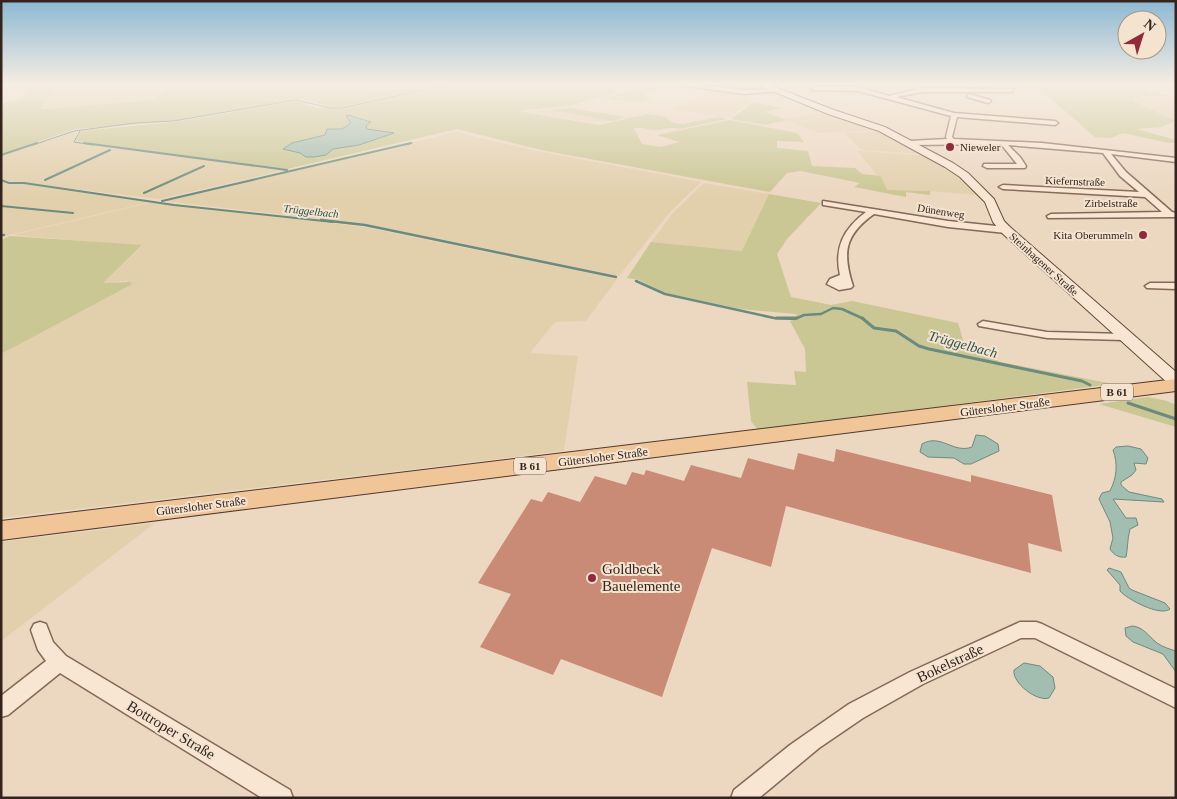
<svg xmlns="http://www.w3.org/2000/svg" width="1177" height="799" viewBox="0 0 1177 799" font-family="Georgia,serif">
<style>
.farmland{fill:#e2d0ad}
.green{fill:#cac794;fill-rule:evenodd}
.water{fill:#a2beb1;stroke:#6a8c7e}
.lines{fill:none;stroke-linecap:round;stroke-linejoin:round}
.stream-far3{stroke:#6a8c7e;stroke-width:1}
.stream-far2{stroke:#6a8c7e;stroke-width:2}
.stream-far1{stroke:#6a8c7e;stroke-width:2.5}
.stream{stroke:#6a8c7e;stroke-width:3}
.building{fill:#ca8b76}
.street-casing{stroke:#856858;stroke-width:3}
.secondary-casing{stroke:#664a3c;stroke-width:2}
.primary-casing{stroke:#52382d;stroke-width:2}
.street{fill:#f8e6d2;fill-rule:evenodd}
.secondary{fill:#f8e6d2;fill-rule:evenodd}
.primary{fill:#f0c597;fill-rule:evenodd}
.poi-dot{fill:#922a3c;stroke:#f4e3cf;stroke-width:2}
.labels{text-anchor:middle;stroke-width:4;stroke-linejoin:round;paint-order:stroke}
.far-poi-label{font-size:11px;fill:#34241c;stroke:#f4e3cf;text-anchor:start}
.far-street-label{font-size:11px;fill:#34241c;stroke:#f4e3cf}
.far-water-label{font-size:11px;font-style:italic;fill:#2c544b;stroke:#f4e3cf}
.shield{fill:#f4e3cf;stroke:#6e5d52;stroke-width:1}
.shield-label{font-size:11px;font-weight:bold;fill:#34241c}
.street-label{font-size:12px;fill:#34241c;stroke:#f4e3cf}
.water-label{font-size:14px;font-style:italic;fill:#2c544b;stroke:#f4e3cf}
.near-poi-label{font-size:15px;fill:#34241c;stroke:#f4e3cf;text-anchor:start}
.near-street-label{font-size:15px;fill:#34241c;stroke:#f4e3cf}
</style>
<rect width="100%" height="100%" fill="#ecd7c0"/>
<g class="farmland">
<path d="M 59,83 L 96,84 L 171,84 L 154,100 L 77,107 L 40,108 Z"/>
<path d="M 713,90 L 755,96 L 730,118 L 670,109 L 697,99 Z"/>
<path d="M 1176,96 L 1176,120 L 1134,101 L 1134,97 Z"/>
<path d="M 551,110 L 612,121 L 588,122 L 531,112 Z"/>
<path d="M 827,112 L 880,130 L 819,133 L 784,120 Z"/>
<path d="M 78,130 L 74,142 L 286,170 L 159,199 L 1,180 L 1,156 Z"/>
<path d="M 456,132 L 537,151 L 701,182 L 670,212 L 619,276 L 367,224 L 163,201 Z"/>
<path d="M 883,132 L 925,154 L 862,150 L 844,133 Z"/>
<path d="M 857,151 L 929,156 L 945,165 L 970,184 L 978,195 L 930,191 L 887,190 L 881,176 L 878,176 Z"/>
<path d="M 1,181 L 8,184 L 27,184 L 150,202 L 1,237 Z"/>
<path d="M 704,183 L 769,194 L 743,251 L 651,242 L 673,213 Z"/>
<path d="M 154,202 L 364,227 L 617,279 L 586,321 L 555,322 L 530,353 L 578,356 L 564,451 L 1,518 L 1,354 L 129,286 L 132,284 L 126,281 L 103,283 L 142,246 L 13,235 Z"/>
<path d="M 155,523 L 5,638 L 1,641 L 1,542 Z"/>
</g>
<g class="green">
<path d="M 34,83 L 59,83 L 40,108 L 45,109 L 154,100 L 171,84 L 356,83 L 366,84 L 370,91 L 384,92 L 429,83 L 453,83 L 341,107 C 326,108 314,100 299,99 L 174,121 L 76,129 L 1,154 L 1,104 L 22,99 Z"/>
<path d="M 457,83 L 621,83 L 611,88 L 617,92 L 573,105 L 518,111 L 599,125 L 647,114 L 663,116 L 674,123 L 683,124 L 718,117 L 727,119 L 679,129 C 670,126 664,130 655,130 C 647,130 642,126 634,128 L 642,144 L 661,147 L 679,142 L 657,135 L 730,120 L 797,133 L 804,142 L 777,141 L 777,148 L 808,151 L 812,166 L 855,168 L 862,174 L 881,176 L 887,190 L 930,191 L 930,195 L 906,192 L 906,197 L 854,187 L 860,183 L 801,171 L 787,173 L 770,192 L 541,150 L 457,129 L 287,169 L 76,141 L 81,131 L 174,122 L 296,101 L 317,108 L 343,109 ZM 347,115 C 354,114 365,119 371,123 L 366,126 L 366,129 L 393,133 L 359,145 L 333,149 L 326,155 L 314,157 L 306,157 L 300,153 L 283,149 L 292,143 L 325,135 L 327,129 L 342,129 L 351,123 Z"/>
<path d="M 624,83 L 671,84 L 643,95 L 651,99 L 644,102 L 604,99 L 634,90 L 618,86 Z"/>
<path d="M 1028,83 L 1142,83 L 1146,90 L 1169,96 L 1134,97 L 1134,101 L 1176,121 L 1161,127 L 1136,129 L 1176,140 L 1176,143 L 1169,143 L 1123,133 L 1111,138 L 1095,137 L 1042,91 Z"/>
<path d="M 754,102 L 781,108 L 765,112 L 787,120 L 765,125 L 731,119 Z"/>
<path d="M 571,108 L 626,117 L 612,121 L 551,110 Z"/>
<path d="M 769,194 L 821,203 L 787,239 L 777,254 L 791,297 L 831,305 L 852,301 L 958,323 L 964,343 L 1000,362 L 1113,384 L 758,430 L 751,421 L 747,382 L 796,385 L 794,371 L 806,372 L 805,349 L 790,321 L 798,320 L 796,314 L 740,309 L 666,293 L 639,280 L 627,278 L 651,242 L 742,251 Z"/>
<path d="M 10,236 L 142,245 L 103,283 L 131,282 L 132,284 L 129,286 L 1,354 L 1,240 Z"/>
<path d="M 1148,397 L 1167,401 L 1176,405 L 1176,427 L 1099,404 Z"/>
</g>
<g class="water">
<path d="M 349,115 L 371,122 L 366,126 L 367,129 L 394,133 L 359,145 L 333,149 L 326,155 L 314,157 L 306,157 L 300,153 L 283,149 L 292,143 L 325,135 L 327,129 L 342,129 L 351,123 L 346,116 Z"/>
<path d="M 976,435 L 985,436 L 998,444 L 999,451 L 971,464 L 964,464 L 954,458 L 928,457 L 920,452 L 922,444 C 941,433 953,454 972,447 Z"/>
<path d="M 1128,446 L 1141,449 L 1148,458 L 1146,464 L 1134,463 L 1136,470 L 1132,475 L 1121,482 L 1121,485 L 1129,492 L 1162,499 L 1164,502 L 1113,499 L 1126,518 L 1136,518 L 1138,525 L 1130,529 C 1127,540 1128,548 1126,557 C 1119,558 1114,555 1110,549 L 1113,538 L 1110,522 L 1099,499 L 1102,493 L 1110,491 C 1117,477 1118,464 1113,450 L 1116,447 Z"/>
<path d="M 1109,568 L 1121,572 L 1129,588 L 1132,590 L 1165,603 L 1170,609 C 1160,617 1127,599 1120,591 L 1120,585 L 1107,570 Z"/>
<path d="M 1132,626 C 1144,627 1148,636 1157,643 C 1163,647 1169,649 1176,651 L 1176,672 L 1163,654 L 1133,642 L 1126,636 L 1125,628 Z"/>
<path d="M 1024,663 L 1040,666 L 1053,677 L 1055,688 L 1049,698 C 1037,702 1012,683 1014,670 Z"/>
</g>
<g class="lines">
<g class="stream-far3">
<path d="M 80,131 L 74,142 L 93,145"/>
<path d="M 33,145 L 74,131 L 135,123 L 173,121 L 296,100 L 330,108 L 342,108 L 455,83"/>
<path d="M 405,145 L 412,143"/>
</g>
<g class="stream-far2">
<path d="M 84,143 L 287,170"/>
<path d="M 1,155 L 37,143"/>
<path d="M 1,180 L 9,183 L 24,183 L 174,205 L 333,222"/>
<path d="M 45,180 L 110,150"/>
<path d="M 144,193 L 204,166"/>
<path d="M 162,201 L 411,143"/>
<path d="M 1,206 L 73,213"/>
</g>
<g class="stream-far1">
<path d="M 321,220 L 365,225 L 616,277"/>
<path d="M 1,235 L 4,235"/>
<path d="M 636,281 L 665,294 L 774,318 L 795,319 L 804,315 L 821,314 L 833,308 L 842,309 L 864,319"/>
</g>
<g class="stream">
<path d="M 776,318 L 797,318"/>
<path d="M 862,318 L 874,328 L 896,331 L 919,346 L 929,349 L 1082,381 L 1090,385"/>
<path d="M 1128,403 L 1176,419"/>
</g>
</g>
<path class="building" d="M 836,449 L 971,482 L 971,475 L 1052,495 L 1062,552 L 1028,543 L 1031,573 L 786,506 L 771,567 L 712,548 L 662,697 L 561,659 L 553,675 L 480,647 L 511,594 L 478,583 L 531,499 L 542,502 L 548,492 L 580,502 L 595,476 L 626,485 L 632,472 L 644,475 L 646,470 L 684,481 L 691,465 L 741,478 L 748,458 L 794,470 L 798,453 L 834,462 Z"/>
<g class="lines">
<g class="street-casing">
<g id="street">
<path d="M 665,83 L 682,83 L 744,90 L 777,89 L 780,91 L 744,94 Z"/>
<path d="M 813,87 L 858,87 L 889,96 L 922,88 L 1014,89 L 1012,92 L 922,92 L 896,97 L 954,113 L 1055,121 L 1058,123 L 1055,125 L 957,117 L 952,137 L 954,139 L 1042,143 L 1176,158 L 1176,162 L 1111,154 L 1126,172 L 1172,212 L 1176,213 L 1176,217 L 1048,218 L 1047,216 L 1051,214 L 1162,212 L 1145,197 L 1003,189 L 999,187 L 1003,185 L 1139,192 L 1120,176 L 1103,153 L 1008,145 L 1020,157 L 1026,166 L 1025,168 L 987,168 L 983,166 L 984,164 L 1017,164 L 1001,144 L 909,145 L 906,143 L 909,141 L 947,139 L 946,137 L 951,116 L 858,91 L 811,90 Z"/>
<path d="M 969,94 L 990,100 L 991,101 L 988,103 L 967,97 Z"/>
<path d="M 823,201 L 948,221 L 1006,227 L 1010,230 L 1006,233 L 948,227 L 874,214 C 845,235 842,252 853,286 L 851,288 L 839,290 L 827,284 L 830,279 L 840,275 C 834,248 843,229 866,212 L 823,205 Z"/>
<path d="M 1150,283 L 1176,283 L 1176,289 L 1147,288 L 1145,286 Z"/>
<path d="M 983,321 L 1047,332 L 1124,334 L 1130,337 L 1124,340 L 1047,338 L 979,326 L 978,324 Z"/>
<path d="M 40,622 L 46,624 L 53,642 L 66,656 L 290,790 L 293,798 L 262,798 L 60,673 L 8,715 L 1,717 L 1,696 L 46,661 L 38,650 L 31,630 L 34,624 Z"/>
<path d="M 1020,622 L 1036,622 L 1042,624 L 1176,689 L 1176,708 L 1035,638 L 1021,638 L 923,684 L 863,718 L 819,748 L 759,798 L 731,798 L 734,790 L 790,745 L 849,704 L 910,672 Z"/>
</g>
</g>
<g class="secondary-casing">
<path id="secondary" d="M 753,83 L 764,83 L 834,110 L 885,127 L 953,163 L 968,173 L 994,199 L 1004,221 L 1010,227 L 1176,372 L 1176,386 L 1170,385 L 1002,233 L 993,222 L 985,202 L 960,177 L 945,167 L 879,131 L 828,114 Z"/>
</g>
<g class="primary-casing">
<path id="primary" d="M 1176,379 L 1176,391 L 1,540 L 1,521 Z"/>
</g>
<use href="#street" class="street"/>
<use href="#secondary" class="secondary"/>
<use href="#primary" class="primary"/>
</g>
<linearGradient id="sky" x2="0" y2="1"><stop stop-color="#8cb8d2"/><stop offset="0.43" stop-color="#f6ede3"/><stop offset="1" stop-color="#f6ede3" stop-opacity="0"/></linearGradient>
<rect width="1177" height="195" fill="url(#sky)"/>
<g class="poi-dot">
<circle cx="950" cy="147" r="5"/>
<circle cx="1143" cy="235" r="5"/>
<circle cx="592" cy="578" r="5"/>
</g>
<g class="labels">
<g class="far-poi-label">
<text x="960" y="151">Nieweler</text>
<text x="1133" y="239" text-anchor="end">Kita Oberummeln</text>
</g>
<g class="far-street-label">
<text transform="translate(1075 181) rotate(2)" y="4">Kiefernstraße</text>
<text x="1111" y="207">Zirbelstraße</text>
<text transform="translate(941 211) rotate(9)" y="4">Dünenweg</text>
<text transform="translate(1044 264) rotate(42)" y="4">Steinhagener Straße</text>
</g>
<g class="far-water-label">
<text transform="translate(311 211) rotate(6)" y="4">Trüggelbach</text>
</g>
<g class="shield">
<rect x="1101" y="383.5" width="32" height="17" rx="4"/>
<rect x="514" y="457.5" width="32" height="17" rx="4"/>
</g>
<g class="shield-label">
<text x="1117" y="396">B 61</text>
<text x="530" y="470">B 61</text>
</g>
<g class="street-label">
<text transform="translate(1005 407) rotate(-7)" y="4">Gütersloher Straße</text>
<text transform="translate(603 457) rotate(-7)" y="4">Gütersloher Straße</text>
<text transform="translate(201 506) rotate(-7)" y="4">Gütersloher Straße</text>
</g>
<g class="water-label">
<text transform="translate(963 344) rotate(15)" y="5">Trüggelbach</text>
</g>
<g class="near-poi-label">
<text x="602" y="574">Goldbeck<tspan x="602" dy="17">Bauelemente</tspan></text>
</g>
<g class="near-street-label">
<text transform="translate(950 663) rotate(-25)" y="5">Bokelstraße</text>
<text transform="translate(171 730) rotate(31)" y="5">Bottroper Straße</text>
</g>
</g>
<rect width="1177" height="799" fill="none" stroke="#34241c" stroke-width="5"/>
<g transform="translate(1142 35) rotate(39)"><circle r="24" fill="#f4e3cf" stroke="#a79787"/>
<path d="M0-4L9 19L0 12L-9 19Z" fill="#922a3c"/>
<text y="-8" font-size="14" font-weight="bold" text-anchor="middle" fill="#34241c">N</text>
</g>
</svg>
